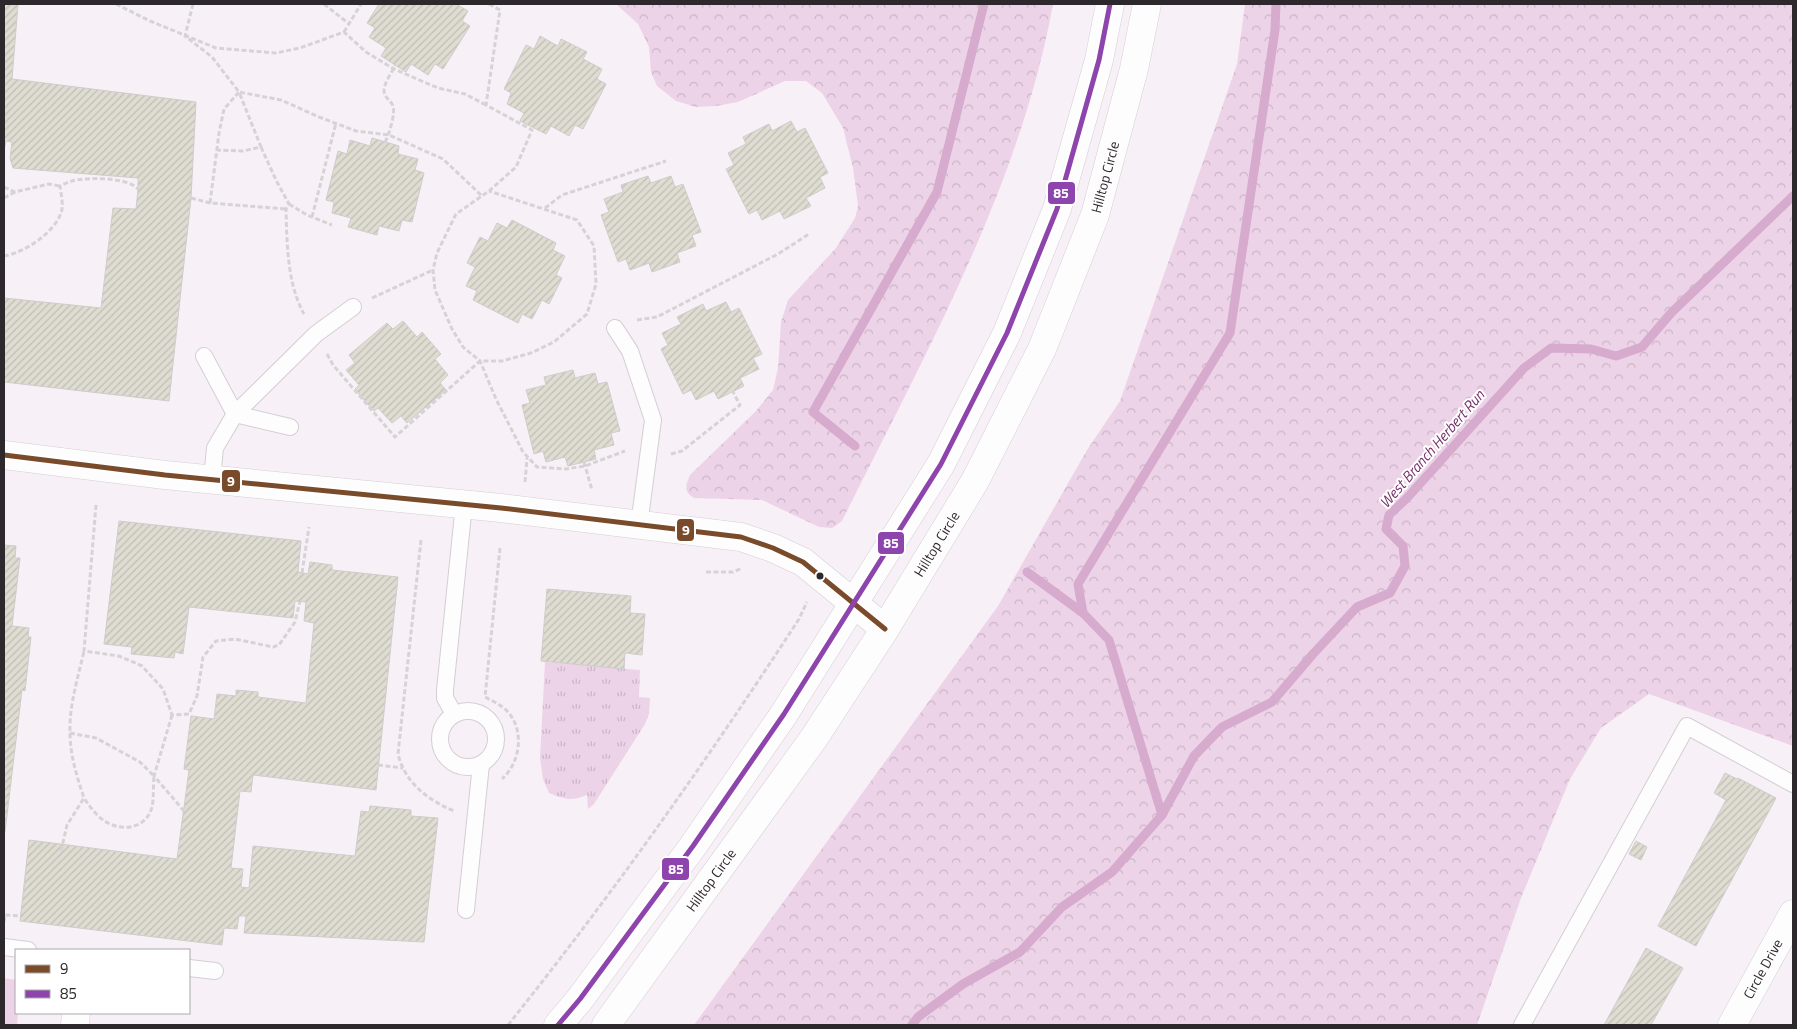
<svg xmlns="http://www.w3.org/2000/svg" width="1797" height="1029" viewBox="0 0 1797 1029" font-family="'Titillium Web',sans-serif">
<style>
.grass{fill:url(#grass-tufts)}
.forest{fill:url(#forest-crowns)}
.pitch{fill:#edd3e8}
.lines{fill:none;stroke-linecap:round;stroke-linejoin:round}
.stream{stroke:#d6abce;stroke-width:9}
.building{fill:url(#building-hatch);stroke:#cfcccc}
.lane-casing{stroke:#d4ced3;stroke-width:18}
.street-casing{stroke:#d4ced3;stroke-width:29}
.secondary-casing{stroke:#d4ced3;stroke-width:29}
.path{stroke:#d6d3d5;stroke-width:3;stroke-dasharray:5 2.5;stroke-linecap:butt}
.lane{stroke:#fefdfe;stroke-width:16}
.street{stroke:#fefdfe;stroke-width:28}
.secondary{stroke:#fefdfe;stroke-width:28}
.bus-1-casing{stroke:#fff;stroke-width:9}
.bus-2-casing{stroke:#fff;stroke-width:9}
.bus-1{stroke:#7a4b2a;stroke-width:5}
.bus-2{stroke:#8e44ad;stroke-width:5}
.bus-dot{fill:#2d282c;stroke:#fff;stroke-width:2}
.labels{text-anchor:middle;stroke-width:4;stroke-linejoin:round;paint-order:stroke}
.street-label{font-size:14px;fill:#2d282c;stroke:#fff}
.water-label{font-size:15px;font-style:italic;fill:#76306b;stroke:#fff}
.line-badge{stroke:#fff;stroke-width:2}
.badge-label{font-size:14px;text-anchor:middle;font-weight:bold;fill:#fff}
</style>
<defs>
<pattern id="grass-tufts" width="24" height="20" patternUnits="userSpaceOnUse" patternTransform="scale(1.25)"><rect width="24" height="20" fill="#edd3e8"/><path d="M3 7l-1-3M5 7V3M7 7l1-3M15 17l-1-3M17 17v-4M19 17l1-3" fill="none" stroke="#ccb5c7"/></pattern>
<pattern id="forest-crowns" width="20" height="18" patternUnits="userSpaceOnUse" patternTransform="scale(1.25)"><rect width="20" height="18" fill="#edd3e8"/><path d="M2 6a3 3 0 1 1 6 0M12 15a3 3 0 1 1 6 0" fill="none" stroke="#ccb5c7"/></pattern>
<pattern id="building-hatch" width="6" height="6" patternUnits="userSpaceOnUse" patternTransform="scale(1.25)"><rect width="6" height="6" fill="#dfdcd2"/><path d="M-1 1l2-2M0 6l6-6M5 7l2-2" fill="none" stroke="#c0bdb4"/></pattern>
</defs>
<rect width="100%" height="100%" fill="#f8f0f7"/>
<path class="grass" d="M 545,662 L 640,670 L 639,697 L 650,698 L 649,714 L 645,724 L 594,804 L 588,809 L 587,795 C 571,802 564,799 549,793 L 543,779 L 540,758 Z"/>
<g class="forest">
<path d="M 616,4 L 1053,4 C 1020,187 924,356 842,521 L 832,528 L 819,527 L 762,500 L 694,498 C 683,492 686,484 690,475 L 756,411 L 773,390 L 778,368 L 781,322 L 788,300 L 836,248 L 855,218 L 858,206 L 853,168 L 843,128 L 822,93 L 806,81 L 785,81 L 738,102 L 716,106 L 696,107 L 676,101 L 657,86 L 651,72 L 649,47 L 638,24 Z"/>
<path d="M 1245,4 L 1793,4 L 1793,746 L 1649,694 L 1601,728 L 1570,779 L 1521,898 L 1477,1025 L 694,1025 L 998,606 L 1087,450 L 1120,401 L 1237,64 Z"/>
</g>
<path class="pitch" d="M 4,978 L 16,980 L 16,1013 L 18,1013 L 17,1025 L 4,1025 Z"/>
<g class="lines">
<g class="stream">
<path d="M 855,446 L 813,412 L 937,192 L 984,4"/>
<path d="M 1027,572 L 1083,613"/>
<path d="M 1162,815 L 1109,640 L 1083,613 L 1078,584 L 1230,333 L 1275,30 L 1276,4"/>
<path d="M 912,1025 L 918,1017 L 963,984 L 1020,952 L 1062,907 L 1112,872 L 1162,815 L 1194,756 L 1222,727 L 1272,702 L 1313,654 L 1357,607 L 1390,593 L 1405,566 L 1403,546 L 1386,529 L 1389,515 L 1407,498 L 1524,368 L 1551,348 L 1591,349 L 1616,356 L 1642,347 L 1671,313 L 1793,196"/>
</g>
</g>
<g class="building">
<path d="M 4,4 L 18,4 L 12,79 L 196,102 L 191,198 L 169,401 L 4,382 L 4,298 L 101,308 L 113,208 L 136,209 L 138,189 L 138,178 L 13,168 L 10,158 L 12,142 L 6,141 L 4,150 Z"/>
<path d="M 379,4 L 456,4 L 468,11 L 462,21 L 470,26 L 443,69 L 435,64 L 428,75 L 411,64 L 406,72 L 381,56 L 386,48 L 369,37 L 375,28 L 367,23 Z"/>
<path d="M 540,36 L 558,46 L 561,39 L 587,52 L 583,59 L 602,69 L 597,79 L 606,84 L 583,129 L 575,125 L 569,136 L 551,126 L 546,134 L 520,121 L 524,113 L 507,104 L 511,93 L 504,89 L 526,45 L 534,49 Z"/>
<path d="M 791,121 L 797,132 L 805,128 L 828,173 L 820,177 L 825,188 L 806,198 L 811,206 L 784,219 L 780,211 L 762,220 L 757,210 L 749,214 L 726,169 L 734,165 L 728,153 L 746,144 L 743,137 L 769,124 L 772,131 Z"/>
<path d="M 372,138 L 399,146 L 398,154 L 418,159 L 415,170 L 424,173 L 412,222 L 402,220 L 399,231 L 379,226 L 377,235 L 348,227 L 351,218 L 332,213 L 334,202 L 326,200 L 338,151 L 347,154 L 350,140 L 370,146 Z"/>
<path d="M 648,176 L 651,183 L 671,176 L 675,187 L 683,184 L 701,232 L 692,235 L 696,246 L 677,253 L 680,262 L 652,272 L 649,263 L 630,270 L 626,259 L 618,262 L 601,215 L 609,212 L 604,199 L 623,192 L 621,185 Z"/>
<path d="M 512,220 L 556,243 L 553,250 L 565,256 L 556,275 L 562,278 L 549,304 L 542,300 L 532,319 L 522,314 L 518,323 L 473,300 L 477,291 L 466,286 L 475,267 L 467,263 L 480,237 L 488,241 L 497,223 L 507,228 Z"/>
<path d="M 726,302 L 731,312 L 739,308 L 762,354 L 753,358 L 759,369 L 740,378 L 744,386 L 718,399 L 714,391 L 696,400 L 691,390 L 683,394 L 661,349 L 668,345 L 662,333 L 681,324 L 677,317 L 703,304 L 706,311 Z"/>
<path d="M 403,321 L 417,337 L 422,332 L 441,354 L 435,359 L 448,375 L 440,383 L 446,390 L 407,423 L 401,416 L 392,423 L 378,408 L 374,411 L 364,400 L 355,389 L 359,385 L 346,370 L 355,363 L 349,355 L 387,323 L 393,329 Z"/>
<path d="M 573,370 L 575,378 L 595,373 L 598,384 L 607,382 L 620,431 L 611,433 L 614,445 L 594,450 L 596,459 L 568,466 L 565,457 L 546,462 L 543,451 L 534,454 L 522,405 L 530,403 L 526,390 L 546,385 L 544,377 Z"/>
<path d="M 119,521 L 301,541 L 298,572 L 308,574 L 310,562 L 332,565 L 332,570 L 398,577 L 376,790 L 253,775 L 251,792 L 240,791 L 231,868 L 243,869 L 241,887 L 249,888 L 253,846 L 355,856 L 361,811 L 369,812 L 370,806 L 411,810 L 411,816 L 438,818 L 424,942 L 244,933 L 246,916 L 239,916 L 237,929 L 224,928 L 222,945 L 20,921 L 29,840 L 177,859 L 189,770 L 184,769 L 191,716 L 214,719 L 217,694 L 236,696 L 236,690 L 258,692 L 258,697 L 306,703 L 314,623 L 304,621 L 306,602 L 295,601 L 293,618 L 189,607 L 183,654 L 175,652 L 174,658 L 131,654 L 132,647 L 104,644 Z"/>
<path d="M 4,545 L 16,546 L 15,558 L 20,558 L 12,626 L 29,628 L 28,637 L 31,637 L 25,691 L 22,690 L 5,832 L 4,832 Z"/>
<path d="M 547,589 L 631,596 L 630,613 L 645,614 L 642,655 L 625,653 L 624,669 L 541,661 Z"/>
<path d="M 1725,773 L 1737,779 L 1738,778 L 1776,798 L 1696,946 L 1658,926 L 1726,800 L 1714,793 Z"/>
<path d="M 1636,841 L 1647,847 L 1641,860 L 1629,854 Z"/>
<path d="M 1646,948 L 1683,968 L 1651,1025 L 1604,1025 Z"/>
</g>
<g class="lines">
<g class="lane-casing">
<g id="lane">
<path d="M 615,328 L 630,351 L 653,420 L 639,525"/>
<path d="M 204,356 L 235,414 L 290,427"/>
<path d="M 212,479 L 215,448 L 235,414 L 316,334 L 353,307"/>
<circle cx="468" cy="739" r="28"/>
<path d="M 454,714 L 445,698 L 445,690 L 464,504"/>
<path d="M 466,910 L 481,764"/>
<path d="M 4,947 L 28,950"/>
<path d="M 189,968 L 215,971"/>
<path d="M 1522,1025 L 1687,726 L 1793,784"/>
</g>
</g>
<g class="street-casing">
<g id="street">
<path d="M 4,455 L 165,475 L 501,508 L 741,537 L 773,548 L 803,562 L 885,629"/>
<path d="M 75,1025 L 76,1013"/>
<path id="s1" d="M 1732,1025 L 1793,914"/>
</g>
</g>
<g class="secondary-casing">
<g id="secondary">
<path d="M 558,1025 L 580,999 L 693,846 L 784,714 L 941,464 L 1007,333 L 1057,209 L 1099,60 L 1110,4"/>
<path id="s2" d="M 606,1025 L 814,738 L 885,629 L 975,481 L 1042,349 L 1095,215 L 1134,69 L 1147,4"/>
</g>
</g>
<g class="path">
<path d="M 116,4 L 150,21 L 216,48 L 276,53 L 300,48 L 344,32 L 366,52 L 394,69 L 438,88 L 465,94 L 486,105"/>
<path d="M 193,4 L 185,36 L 212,57 L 239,92 L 281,100 L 319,117 L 356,131 L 389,135 L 443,159 L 481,195"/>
<path d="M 324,4 L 348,23"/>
<path d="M 489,4 L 500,10 L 486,105 L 532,130 L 516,167 L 489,191 L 456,214 L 437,253 L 433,270 L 435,290 L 452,329 L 463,347 L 480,361 L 496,399 L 523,452 L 537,467 L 566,469 L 585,466 L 625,451"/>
<path d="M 344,32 L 361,4"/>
<path d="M 385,142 C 389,135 397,110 392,104 C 389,99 384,97 384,90 C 385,81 392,73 395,65"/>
<path d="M 261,147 L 276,180 L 289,204 L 286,209 C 287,244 287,283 304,314"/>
<path d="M 4,187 L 15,192 L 49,184 L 60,186"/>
<path d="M 4,198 L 15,192"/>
<path d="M 191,198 L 210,203 L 286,209"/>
<path d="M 210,203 L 219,133 L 224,109 L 239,92 L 261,147 L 243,151 L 217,150"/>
<path d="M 289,204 L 307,215 L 332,225"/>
<path d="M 545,208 L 562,195 L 666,161"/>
<path d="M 312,217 L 336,123"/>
<path d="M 4,256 C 24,253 54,233 61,213 C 64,206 61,194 60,186 C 64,184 68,182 72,181 C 87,177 128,177 138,189"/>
<path d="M 372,298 L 433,270"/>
<path d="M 637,320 L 657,317 L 778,254 L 809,234"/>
<path d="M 327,354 L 333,365 L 395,437 L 480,361 L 502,361 L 531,353 L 554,342 L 587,314 L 596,284 L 594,246 L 577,220 L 489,191"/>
<path d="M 671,454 L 682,451 L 740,405 L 733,392"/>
<path d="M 584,462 L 592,490"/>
<path d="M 525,482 L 527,458"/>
<path d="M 96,505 L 84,651 L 119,656 L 142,666 L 163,689 L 172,715 L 189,714 L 197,696 L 203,657 L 216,641 L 235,639 L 273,647 L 279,645 L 295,622 L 300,601"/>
<path d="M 421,540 L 398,754 C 405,783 428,800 454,811"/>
<path d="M 500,548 L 485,697 C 493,701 503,706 508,712 C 525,731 520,763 502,779"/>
<path d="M 706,572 L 733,572 L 742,568"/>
<path d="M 302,573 L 309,527"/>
<path d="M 172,715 L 154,776 L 184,811"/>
<path d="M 70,733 L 96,738 L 140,762 L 154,776 C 153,786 154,798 152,807 C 147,827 125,832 108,823 C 98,818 90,807 84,798"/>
<path d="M 378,765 L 403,768"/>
<path d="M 61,851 L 67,825 L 84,798 C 77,777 70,755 70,733 C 69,705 78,678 84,651"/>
<path d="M 4,922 L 5,915 L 20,916"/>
<path d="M 508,1025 C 612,895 708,759 799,619 L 807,602"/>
</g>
<use href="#lane" class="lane"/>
<use href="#street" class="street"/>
<use href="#secondary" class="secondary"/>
<g class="bus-1-casing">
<path id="bus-1" d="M 4,455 L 165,475 L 501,508 L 741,537 L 773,548 L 803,562 L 885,629"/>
</g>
<g class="bus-2-casing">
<path id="bus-2" d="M 558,1025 L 580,999 L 693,846 L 784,714 L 941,464 L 1007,333 L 1057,209 L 1099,60 L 1110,4"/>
</g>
<use href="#bus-1" class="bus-1"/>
<use href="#bus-2" class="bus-2"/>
</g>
<circle class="bus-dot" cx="820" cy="576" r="4.5"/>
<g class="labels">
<g class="street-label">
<text dy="5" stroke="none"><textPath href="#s2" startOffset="989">Hilltop Circle</textPath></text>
<text dy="5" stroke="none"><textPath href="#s2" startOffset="584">Hilltop Circle</textPath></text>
<text dy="5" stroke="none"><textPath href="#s2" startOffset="179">Hilltop Circle</textPath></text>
<text dy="5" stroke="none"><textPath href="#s1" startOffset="64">Circle Drive</textPath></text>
</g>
<g class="water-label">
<text transform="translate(1432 449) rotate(-49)" y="5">West Branch Herbert Run</text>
</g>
</g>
<g class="line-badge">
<rect x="1047" y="181" width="29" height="24" rx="5" fill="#8e44ad"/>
<rect x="221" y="469" width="20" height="24" rx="5" fill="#7a4b2a"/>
<rect x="676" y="518" width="19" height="24" rx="5" fill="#7a4b2a"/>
<rect x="877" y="531" width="28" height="24" rx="5" fill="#8e44ad"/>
<rect x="661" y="857" width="29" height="24" rx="5" fill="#8e44ad"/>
</g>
<g class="badge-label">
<text x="1061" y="198">85</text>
<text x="231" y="486">9</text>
<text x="686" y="535">9</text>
<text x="891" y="548">85</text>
<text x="676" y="874">85</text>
</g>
<rect width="1797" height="1029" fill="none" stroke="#2d282c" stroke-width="10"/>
<rect x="15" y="949" width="175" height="65" fill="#ffffff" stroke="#aba9ab"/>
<rect x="25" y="965" width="25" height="8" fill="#7a4b2a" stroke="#aba9ab"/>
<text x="60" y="974" font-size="15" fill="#2d282c">9</text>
<rect x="25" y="990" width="25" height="8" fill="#8e44ad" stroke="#aba9ab"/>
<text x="60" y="999" font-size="15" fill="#2d282c">85</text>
</svg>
